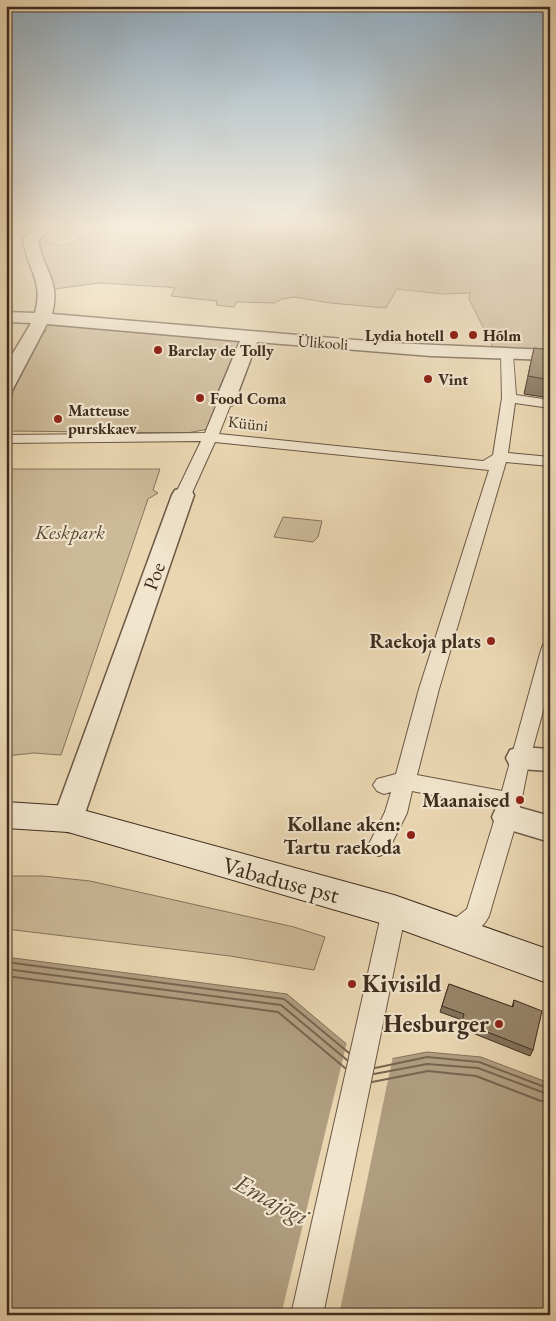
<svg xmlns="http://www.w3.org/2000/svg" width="556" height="1321" viewBox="0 0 556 1321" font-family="'EB Garamond',serif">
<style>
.green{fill:#cdba99;stroke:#86735c}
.water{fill:#b09d80;stroke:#837059}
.pier{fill:#ead7b2}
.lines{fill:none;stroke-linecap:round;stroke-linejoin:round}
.shore{stroke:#786450;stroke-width:2}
.pedestrian-casing{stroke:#6a5744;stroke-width:2}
.minor-casing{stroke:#6a5744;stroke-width:3}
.secondary-casing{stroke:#3f2c1f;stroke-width:2}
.pedestrian{fill:#f1e5cd;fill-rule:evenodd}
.minor{fill:#f1e5cd;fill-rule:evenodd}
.secondary{fill:#f1e5cd;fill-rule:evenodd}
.wall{fill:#83725c;stroke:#3f2c1f}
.building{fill:#98856b;stroke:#3f2c1f}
.poi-dot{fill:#8f2418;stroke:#f1e5cd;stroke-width:2}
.labels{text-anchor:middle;stroke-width:4.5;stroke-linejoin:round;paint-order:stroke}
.far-poi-label{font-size:16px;font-weight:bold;fill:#3f2c1f;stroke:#f1e5cd;text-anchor:start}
.far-street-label{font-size:16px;fill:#3f2c1f;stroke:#f1e5cd}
.park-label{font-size:20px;font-style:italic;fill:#5b4837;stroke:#f1e5cd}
.street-label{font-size:20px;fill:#3f2c1f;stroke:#f1e5cd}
.poi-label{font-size:20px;font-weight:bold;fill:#3f2c1f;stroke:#f1e5cd;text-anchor:end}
.near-street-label{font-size:24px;fill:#3f2c1f;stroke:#f1e5cd}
.near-poi-label{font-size:24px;font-weight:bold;fill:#3f2c1f;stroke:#f1e5cd;text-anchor:start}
.near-water-label{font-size:25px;font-style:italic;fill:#5b4837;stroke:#f1e5cd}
</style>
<rect width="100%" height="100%" fill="#ead7b2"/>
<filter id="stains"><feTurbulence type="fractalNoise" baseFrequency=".004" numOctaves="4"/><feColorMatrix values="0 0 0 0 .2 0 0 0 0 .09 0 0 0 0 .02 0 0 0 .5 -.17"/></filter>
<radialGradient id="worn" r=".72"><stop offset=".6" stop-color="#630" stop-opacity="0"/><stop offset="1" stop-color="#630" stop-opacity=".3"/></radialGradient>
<g class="green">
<path d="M 111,227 L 550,227 L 550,350 L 494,349 L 469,299 L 470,293 L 443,294 L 397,289 L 386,308 L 330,303 L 294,297 L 282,299 L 275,303 L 237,302 L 234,307 L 216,305 L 217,301 L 171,296 L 175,288 L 166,287 L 99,283 L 55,289 C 44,274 39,258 41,239 L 57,245 L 68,244 L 88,234 Z"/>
<path d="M 55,321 L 246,340 L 214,428 L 187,433 L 10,431 L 6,427 L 6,414 L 12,398 L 16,375 L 27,351 Z"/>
<path d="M 6,469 L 160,469 L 153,490 L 158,493 L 148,499 L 61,755 L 34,753 L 6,756 Z"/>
<path d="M 283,517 L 322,521 L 318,537 L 313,542 L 274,537 Z"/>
<path d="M 6,876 L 43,876 L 90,881 L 294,927 L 325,937 L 314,970 L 230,956 L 6,929 Z"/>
</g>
<path class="water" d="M 6,957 L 287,994 L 369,1063 L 427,1052 L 481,1057 L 544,1081 L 550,1085 L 550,1315 L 6,1315 Z"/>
<path class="pier" d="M 347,1042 L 370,1061 L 393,1056 L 339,1315 L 281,1315 Z"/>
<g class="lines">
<g class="shore">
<path d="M 6,962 L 284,999 L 349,1053"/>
<path d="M 6,969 L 281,1005 L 347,1060"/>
<path d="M 6,976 L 278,1012 L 345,1068"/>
<path d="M 375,1068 L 427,1057 L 479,1062 L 550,1089"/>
<path d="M 374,1074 L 427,1064 L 478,1068 L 550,1095"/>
<path d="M 372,1082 L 428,1071 L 476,1076 L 541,1101 L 550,1102"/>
</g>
<g class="pedestrian-casing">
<g id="pedestrian">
<path d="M 507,351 L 513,355 L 516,395 L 550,400 L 550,408 L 515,403 L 508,453 L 550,457 L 550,466 L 506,462 L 439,689 L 417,775 L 502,791 L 541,650 L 543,645 L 550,643 L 550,686 L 530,758 L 518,817 L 489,916 C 483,929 467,939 454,944 L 446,941 L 442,933 L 446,925 L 467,909 L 498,808 L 412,791 L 407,813 L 387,853 L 379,856 L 371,853 L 368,846 L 385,812 L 391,792 L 384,794 L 377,791 L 373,785 L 377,779 L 396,774 L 419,689 L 489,470 L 215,442 L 191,495 L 189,498 L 177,498 L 175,495 L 201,441 L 6,443 L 6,435 L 205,433 L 218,401 L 225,397 L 232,401 L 219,434 L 483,461 L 493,455 L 502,398 L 501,355 Z"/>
<path d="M 394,900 L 402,903 L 406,911 L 323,1315 L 291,1315 L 382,911 L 386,903 Z"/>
</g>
</g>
<g class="minor-casing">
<g id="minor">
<path d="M 37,227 L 54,227 L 38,240 C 43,270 61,281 52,314 L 391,343 L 550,350 L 550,360 L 431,356 L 257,342 L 235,401 L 232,405 L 225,407 L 218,405 L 215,401 L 240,341 L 47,324 L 15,385 L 13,389 L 6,391 L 6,365 L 31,323 L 6,322 L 6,312 L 35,313 C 44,280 27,269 23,239 Z"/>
<path d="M 183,488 L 191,490 L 194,495 L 83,819 L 79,828 L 68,832 L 57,828 L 53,819 L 172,495 L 175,490 Z"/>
<path d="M 520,747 L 550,749 L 550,771 L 520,769 L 510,766 L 506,758 L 510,750 Z"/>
<path d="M 507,804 L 550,816 L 550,842 L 496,826 L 492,817 L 496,808 Z"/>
</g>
</g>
<g class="secondary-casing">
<path id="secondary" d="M 6,802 L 68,806 L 394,895 L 550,950 L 550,984 L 394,927 L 68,832 L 6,828 Z"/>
</g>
<use href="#pedestrian" class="pedestrian"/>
<use href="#minor" class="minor"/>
<use href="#secondary" class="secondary"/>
</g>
<g class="wall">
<path d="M 534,348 L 550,350 L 550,398 L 524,394 Z"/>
<path d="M 449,984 L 512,1007 L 514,1000 L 533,1050 L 530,1056 L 460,1028 L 462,1020 L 440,1012 Z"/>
</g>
<g class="building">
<path d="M 534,348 L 550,350 L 550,380 L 528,376 Z"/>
<path d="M 449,984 L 513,1007 L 514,1000 L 542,1011 L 533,1050 L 462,1022 L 464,1014 L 442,1006 Z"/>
</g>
<linearGradient id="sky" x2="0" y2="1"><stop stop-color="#91abbe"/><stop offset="0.55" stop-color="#f6eddc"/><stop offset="1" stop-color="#f6eddc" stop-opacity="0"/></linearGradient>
<rect width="556" height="412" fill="url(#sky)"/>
<g class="poi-dot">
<circle cx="454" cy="335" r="5"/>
<circle cx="473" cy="335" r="5"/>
<circle cx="158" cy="350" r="5"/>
<circle cx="428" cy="379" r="5"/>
<circle cx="200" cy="398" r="5"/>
<circle cx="58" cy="419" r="5"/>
<circle cx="491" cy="641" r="5"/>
<circle cx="520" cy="800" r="5"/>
<circle cx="411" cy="835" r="5"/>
<circle cx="352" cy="984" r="5"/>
<circle cx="499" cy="1024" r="5"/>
</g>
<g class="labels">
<g class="far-poi-label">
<text x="444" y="341" text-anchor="end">Lydia hotell</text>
<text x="483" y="341">Hõlm</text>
<text x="168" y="356">Barclay de Tolly</text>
<text x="438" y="385">Vint</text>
<text x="210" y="404">Food Coma</text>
<text x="68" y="416">Matteuse<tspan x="68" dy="18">purskkaev</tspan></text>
</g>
<g class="far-street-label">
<text transform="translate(323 342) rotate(4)" y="6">Ülikooli</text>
<text transform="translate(248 423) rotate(6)" y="6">Küüni</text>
</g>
<g class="park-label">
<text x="70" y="539">Keskpark</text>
</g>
<g class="street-label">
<text transform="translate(154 576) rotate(-70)" y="7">Poe</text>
</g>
<g class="poi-label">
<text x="481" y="648">Raekoja plats</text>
<text x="510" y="807">Maanaised</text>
<text x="401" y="831">Kollane aken:<tspan x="401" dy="23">Tartu raekoda</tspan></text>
</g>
<g class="near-street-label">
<text transform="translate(281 880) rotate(15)" y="8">Vabaduse pst</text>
</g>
<g class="near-poi-label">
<text x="362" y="992">Kivisild</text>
<text x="489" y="1032" text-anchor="end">Hesburger</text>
</g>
<g class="near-water-label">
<text transform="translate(272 1199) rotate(28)" y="9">Emajõgi</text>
</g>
</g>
<rect width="556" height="1321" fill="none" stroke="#ead7b2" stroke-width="25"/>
<rect x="8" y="8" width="541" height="1306" fill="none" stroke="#3f2c1f" stroke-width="2.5"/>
<rect x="12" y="12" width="531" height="1296" fill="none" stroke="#3f2c1f"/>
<rect width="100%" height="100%" filter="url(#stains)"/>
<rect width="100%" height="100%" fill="url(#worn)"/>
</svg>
